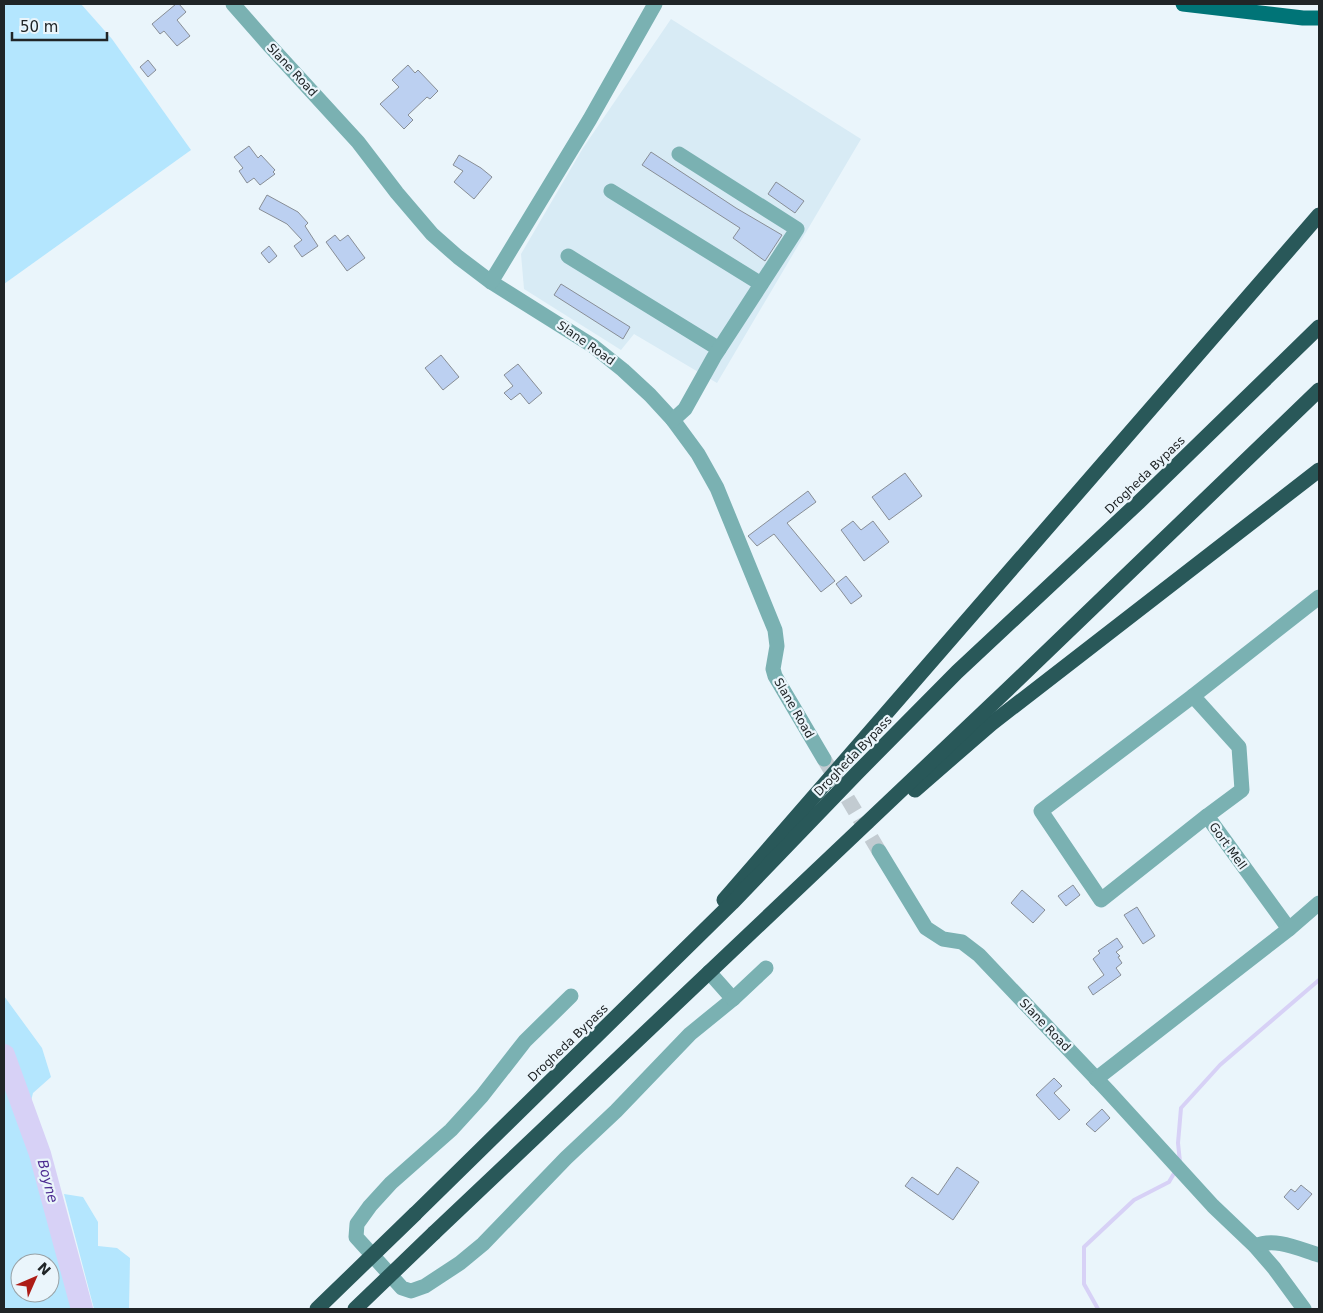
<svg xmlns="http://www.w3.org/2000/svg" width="1323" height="1313" viewBox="0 0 1323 1313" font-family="'DejaVu Sans',sans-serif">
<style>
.built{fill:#d8ebf5}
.green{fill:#b4e6fe;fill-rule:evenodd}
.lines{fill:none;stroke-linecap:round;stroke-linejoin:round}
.stream{stroke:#d7d1f6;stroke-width:4}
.river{stroke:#d7d1f6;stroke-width:22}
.building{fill:#bcd0f1;stroke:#888e96}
.minor-tunnel{stroke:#c2cbd1;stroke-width:15;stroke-dasharray:15 8;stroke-linecap:butt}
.minor{stroke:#7ab1b2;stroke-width:15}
.major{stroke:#007477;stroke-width:15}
.highway{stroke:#295859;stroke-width:15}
.highway-bridge{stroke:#295859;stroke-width:15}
.labels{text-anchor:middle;stroke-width:4.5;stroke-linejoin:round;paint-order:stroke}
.street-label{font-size:12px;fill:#202527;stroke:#eaf5fb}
.water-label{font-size:14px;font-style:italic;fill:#4d2c91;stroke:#eaf5fb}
</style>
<rect width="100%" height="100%" fill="#eaf5fb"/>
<path class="built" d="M 671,19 L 861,139 L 717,383 L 634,334 L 621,350 L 524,289 L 521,254 L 583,148 Z"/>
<g class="green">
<path d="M 4,4 L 81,4 L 112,39 L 191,150 L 4,284 Z"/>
<path d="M 4,996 L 42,1048 L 51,1077 L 33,1093 L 23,1133 L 64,1213 L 78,1309 L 4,1309 ZM 20,1263 L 50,1263 L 50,1293 L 20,1293 Z"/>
<path d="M 64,1194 L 83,1197 L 98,1222 L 98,1246 L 117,1248 L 130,1258 L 129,1309 L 94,1309 Z"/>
</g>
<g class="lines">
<g class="stream">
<path d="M 1180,1162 L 1178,1143 L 1181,1108 L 1220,1065 L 1319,980"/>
<path d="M 1098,1309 L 1084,1284 L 1084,1247 L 1134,1200 L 1169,1182 L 1176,1170"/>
</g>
<path class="river" d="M 4,1055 L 40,1154 L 82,1309"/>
</g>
<g class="building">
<path d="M 176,4 L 179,4 L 186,12 L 177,20 L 190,36 L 177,46 L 164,31 L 160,34 L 152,24 Z"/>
<path d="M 148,60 L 156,70 L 148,77 L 140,67 Z"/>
<path d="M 408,65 L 415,73 L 418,70 L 438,91 L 430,99 L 427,97 L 408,115 L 413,120 L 404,129 L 380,104 L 399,87 L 392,80 Z"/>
<path d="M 249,146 L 258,158 L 261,155 L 275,170 L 273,172 L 275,174 L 260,185 L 254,178 L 247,183 L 239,171 L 243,168 L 234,157 Z"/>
<path d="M 651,152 L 736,208 L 782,235 L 765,261 L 733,238 L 740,228 L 642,165 Z"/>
<path d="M 459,155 L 481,168 L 492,177 L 474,199 L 454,182 L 463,171 L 453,165 Z"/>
<path d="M 776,182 L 804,201 L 795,213 L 768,194 Z"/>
<path d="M 267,195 L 298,212 L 308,223 L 305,226 L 318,246 L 302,257 L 294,246 L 302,240 L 287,224 L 259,209 Z"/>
<path d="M 335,235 L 340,241 L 348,235 L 365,258 L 347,271 L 326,242 Z"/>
<path d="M 269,246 L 277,256 L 269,263 L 261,253 Z"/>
<path d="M 561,284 L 630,327 L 623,339 L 554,295 Z"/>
<path d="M 441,355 L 459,377 L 443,390 L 425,368 Z"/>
<path d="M 518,364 L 542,393 L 529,404 L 520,393 L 511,400 L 504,393 L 513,386 L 504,375 Z"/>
<path d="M 905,473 L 922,496 L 889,520 L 872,497 Z"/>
<path d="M 808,491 L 816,502 L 787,523 L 835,581 L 821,592 L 774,534 L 757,546 L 748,536 Z"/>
<path d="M 853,521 L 861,530 L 873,521 L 889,542 L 864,561 L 841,530 Z"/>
<path d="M 846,576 L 862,596 L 851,604 L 836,584 Z"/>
<path d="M 1073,885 L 1080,895 L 1066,906 L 1058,896 Z"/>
<path d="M 1022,890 L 1045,910 L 1033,923 L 1011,903 Z"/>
<path d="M 1137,907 L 1155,936 L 1143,944 L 1124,915 Z"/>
<path d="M 1117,938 L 1123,947 L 1116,952 L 1120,956 L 1118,957 L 1122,963 L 1116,968 L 1121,975 L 1093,995 L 1088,987 L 1104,975 L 1093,959 L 1100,953 L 1098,951 Z"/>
<path d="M 1054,1078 L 1062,1086 L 1054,1093 L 1070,1110 L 1059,1120 L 1036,1095 Z"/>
<path d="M 1102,1109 L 1110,1118 L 1095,1132 L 1086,1124 Z"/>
<path d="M 957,1167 L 979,1182 L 953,1220 L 905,1186 L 912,1177 L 938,1195 Z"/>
<path d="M 1301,1185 L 1312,1194 L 1298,1210 L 1284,1197 L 1291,1189 L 1295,1192 Z"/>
</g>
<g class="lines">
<path class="minor-tunnel" d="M 824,759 L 879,851"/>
<g class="minor">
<path d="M 233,4 L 269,45 L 358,142 L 397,193 L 432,234 L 458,257 L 491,282 L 593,346 L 623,370 L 650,395 L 673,420 L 698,454 L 717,488 L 775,630 L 777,646 L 773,669 L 775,676 L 824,759"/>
<path d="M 611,191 L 761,284"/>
<path d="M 568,256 L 719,349"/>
<path d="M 491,282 L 590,119 L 655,4"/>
<path d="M 673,420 L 685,409 L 714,357 L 797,229 L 679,154"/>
<path d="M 1193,696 L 1041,811 L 1101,900 L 1207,816"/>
<path d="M 879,851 L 926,928 L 943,939 L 962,942 L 979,955 L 1108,1091 L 1213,1206 L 1255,1246 L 1274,1268 L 1304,1309"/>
<path d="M 1289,929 L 1207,816 L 1242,790 L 1239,747 L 1193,696 L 1319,597"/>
<path d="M 571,996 L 525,1041 L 482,1096 L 451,1130 L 391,1183 L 370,1206 L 357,1224 L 356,1237 L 402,1288 L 411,1291 L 425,1286 L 460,1263 L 483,1244 L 566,1158 L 616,1111 L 690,1034 L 733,999 L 709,972"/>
<path d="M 733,999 L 766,968"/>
<path d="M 1096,1079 L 1289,929 L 1319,903"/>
<path d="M 1255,1246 C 1275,1237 1299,1249 1319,1255"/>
</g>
<path class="major" d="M 1183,4 L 1303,18 L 1319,18"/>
<g class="highway">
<path d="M 915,790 L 991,724 L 1319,470"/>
<path d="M 724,900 L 1319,215"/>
<path d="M 415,1214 L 732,903 L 857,773 L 957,672 L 1139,502 L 1319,327"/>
<path d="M 434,1233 L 1008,689 L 1319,390"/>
</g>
<g class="highway-bridge">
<path d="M 317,1309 L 415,1214"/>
<path d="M 355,1309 L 434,1233"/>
</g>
</g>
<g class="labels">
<g class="street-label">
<text transform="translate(292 70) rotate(47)" y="4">Slane Road</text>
<text transform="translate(586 343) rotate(35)" y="4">Slane Road</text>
<text transform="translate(1145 475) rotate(-44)" y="4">Drogheda Bypass</text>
<text transform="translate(794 708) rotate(60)" y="4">Slane Road</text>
<text transform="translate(853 756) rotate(-46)" y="4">Drogheda Bypass</text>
<text transform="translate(1228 846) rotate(54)" y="4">Gort Mell</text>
<text transform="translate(1045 1025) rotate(46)" y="4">Slane Road</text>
<text transform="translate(568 1043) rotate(-44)" y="4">Drogheda Bypass</text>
</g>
<g class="water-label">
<text transform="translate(48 1181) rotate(75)" y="5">Boyne</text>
</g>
</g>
<rect width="1323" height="1313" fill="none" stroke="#202527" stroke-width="10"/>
<g transform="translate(35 1278) rotate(45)"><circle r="24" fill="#eaf5fb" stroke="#99a2a6"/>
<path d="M0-4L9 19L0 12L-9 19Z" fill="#ad1c16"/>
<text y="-8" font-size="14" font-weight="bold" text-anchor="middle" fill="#202527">N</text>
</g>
<path d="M12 32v8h95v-8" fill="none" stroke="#202527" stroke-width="2.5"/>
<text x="20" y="32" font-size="15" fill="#202527" stroke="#eaf5fb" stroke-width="4" paint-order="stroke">50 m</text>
</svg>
